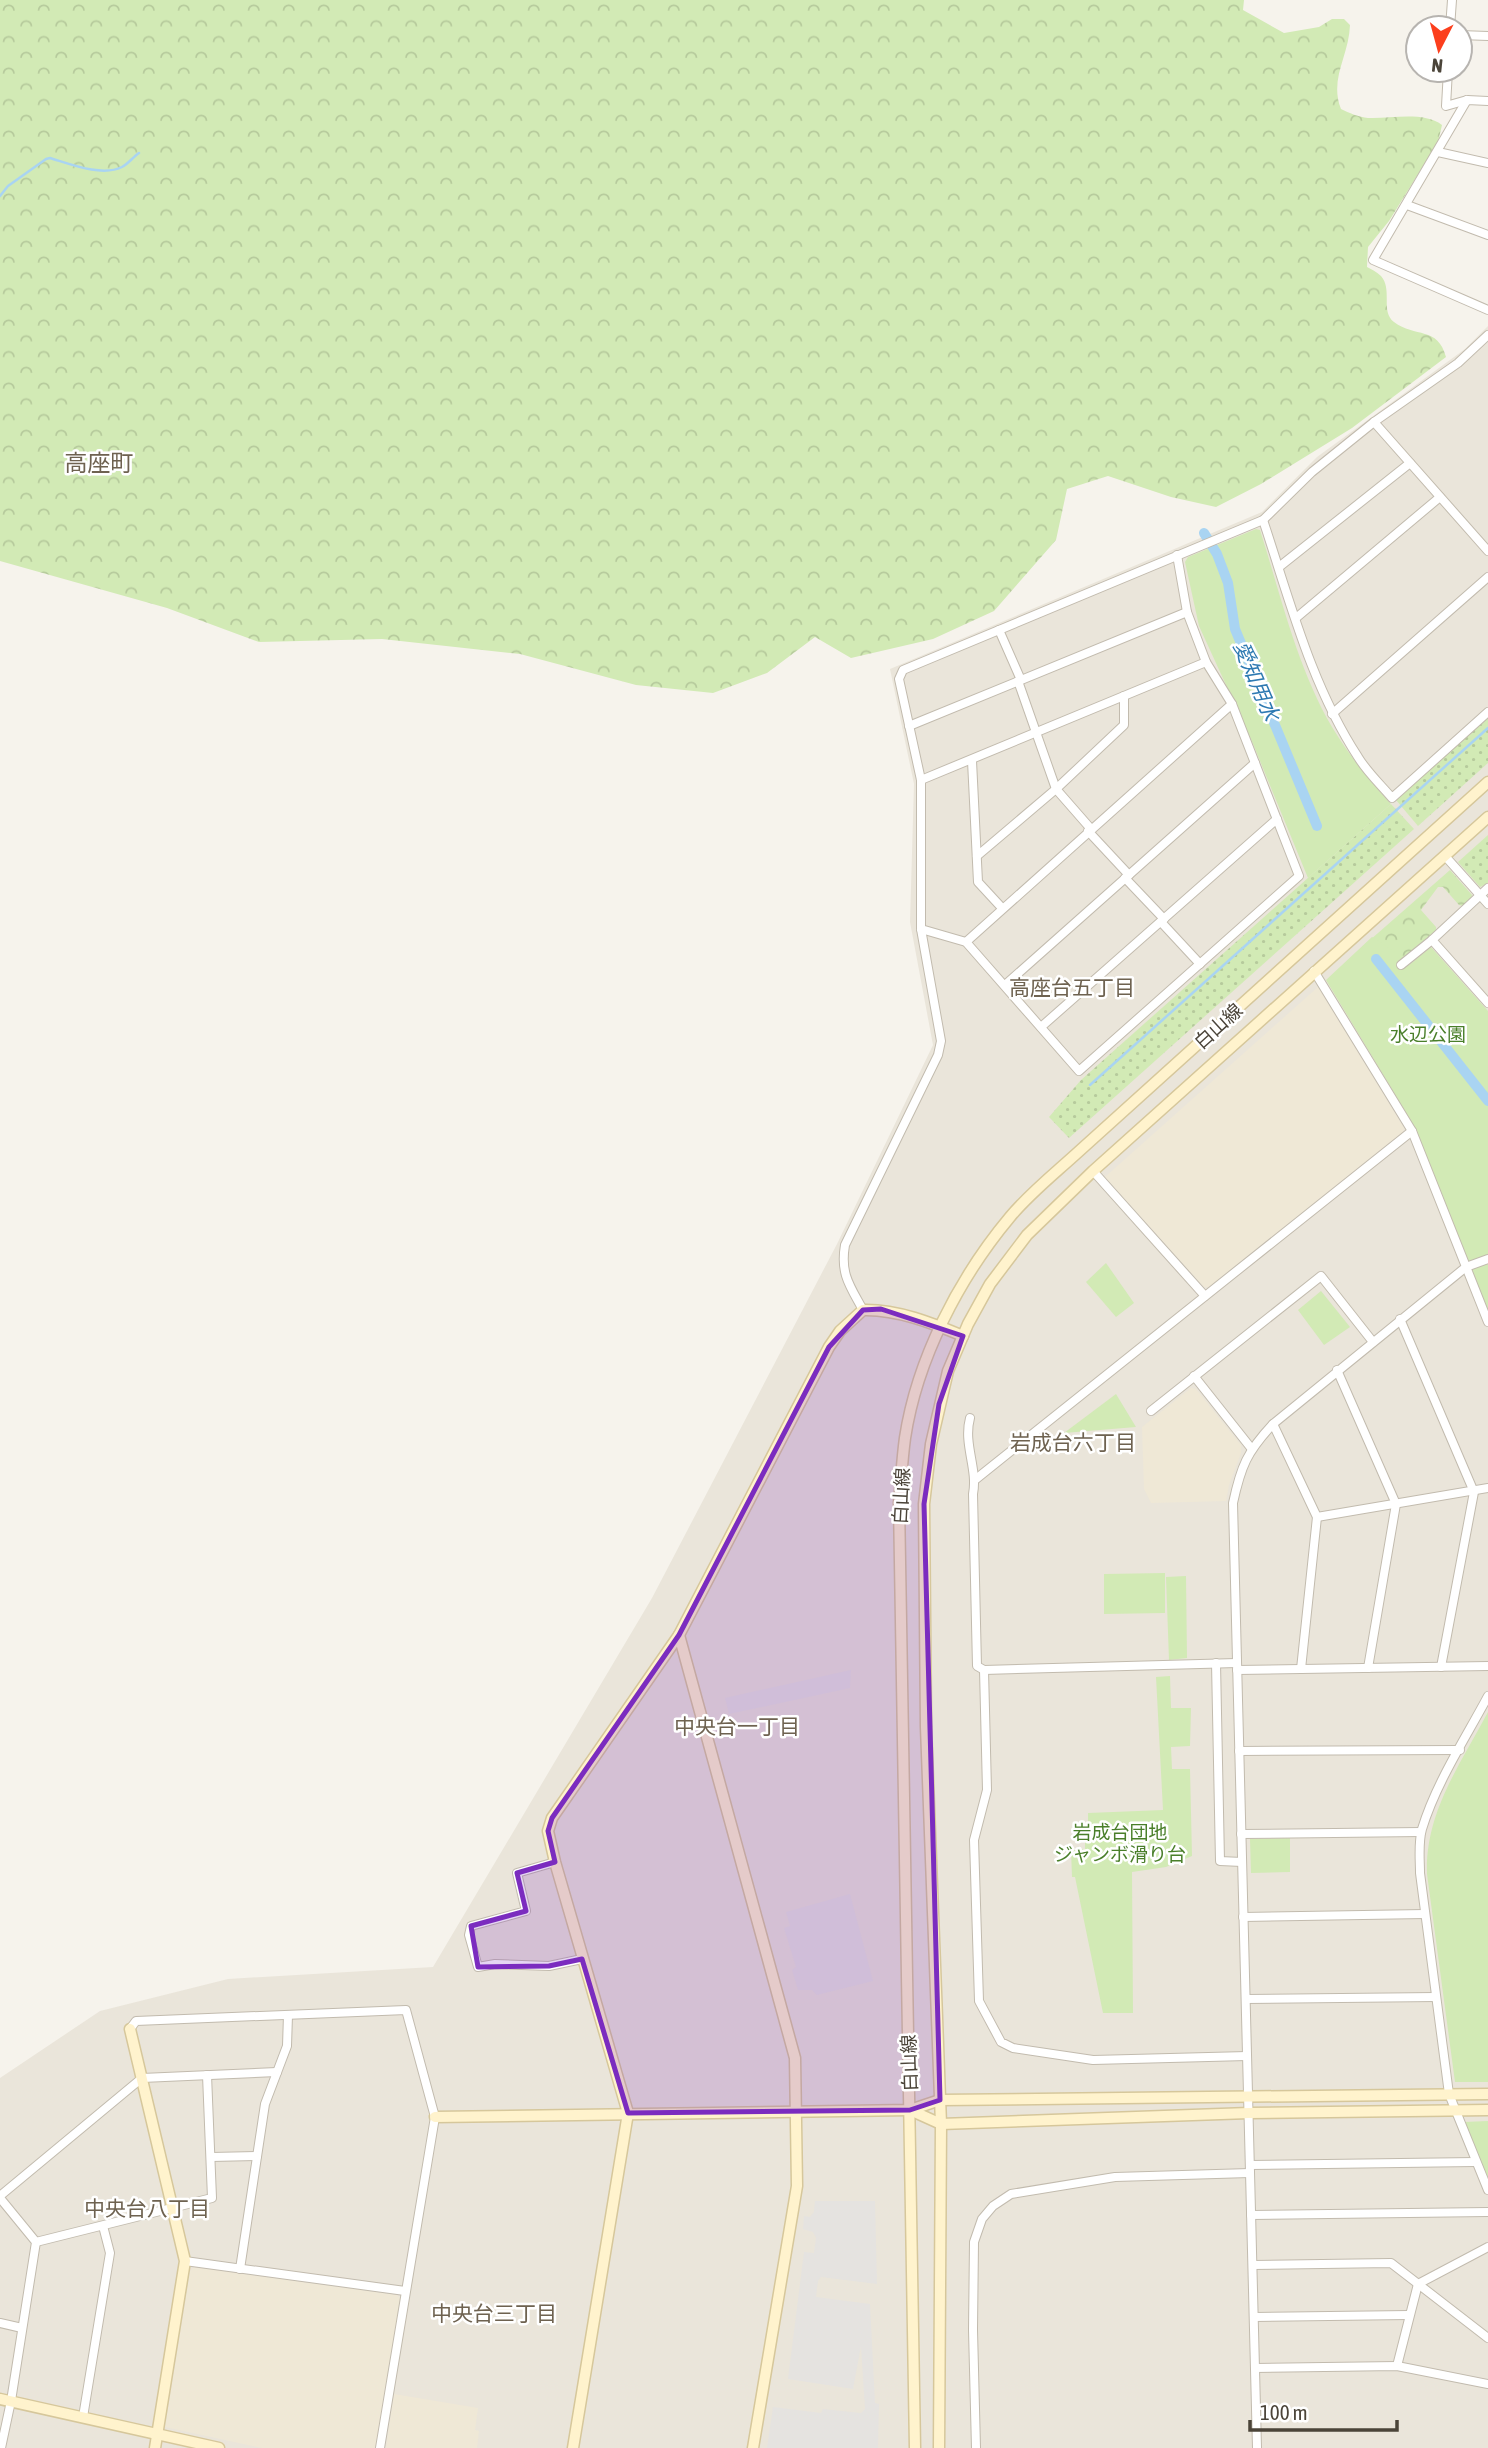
<svg xmlns="http://www.w3.org/2000/svg" width="1488" height="2448" viewBox="0 0 1488 2448" font-family="'Asap Condensed','Noto Sans JP',sans-serif">
<style>
.residential{fill:#eae5da}
.education{fill:#efe8d6}
.grass{fill:url(#grass-dots)}
.forest{fill:url(#forest-crowns)}
.green{fill:#d2eab5}
.parking{fill:#e5e3e0}
.lines{fill:none;stroke-linecap:round;stroke-linejoin:round}
.stream{stroke:#a9d4f2;stroke-width:2.5}
.canal{stroke:#a9d4f2;stroke-width:10}
.street-casing{stroke:#c2bbae;stroke-width:10}
.secondary-casing{stroke:#d6c79b;stroke-width:13}
.street{stroke:#fff;stroke-width:8}
.secondary{stroke:#fff3cd;stroke-width:10}
.marked{fill:#7b2cbf;fill-opacity:0.2;stroke:#7b2cbf;stroke-width:5;stroke-linejoin:round}
.labels{text-anchor:middle;stroke-width:5;stroke-linejoin:round;paint-order:stroke}
.street-label{font-size:19px;fill:#4b4439;stroke:#fff}
.park-label{font-size:19px;fill:#4a7f2a;stroke:#fff}
.water-label{font-size:21px;font-style:italic;fill:#2e7ab2;stroke:#fff}
.neighbourhood-label{font-size:21px;fill:#6e6250;stroke:#fff}
.quarter-label{font-size:23px;fill:#6e6250;stroke:#fff}
</style>
<defs>
<pattern id="grass-dots" width="8" height="8" patternUnits="userSpaceOnUse" patternTransform="scale(1.75)"><rect width="8" height="8" fill="#d2eab5"/><path d="M2 2h.1M6 6h.1" fill="none" stroke="#b6ca9c" stroke-width="1.8" stroke-linecap="round"/></pattern>
<pattern id="forest-crowns" width="20" height="18" patternUnits="userSpaceOnUse" patternTransform="scale(1.75)"><rect width="20" height="18" fill="#d2eab5"/><path d="M2 6a3 3 0 1 1 6 0M12 15a3 3 0 1 1 6 0" fill="none" stroke="#b6ca9c"/></pattern>
</defs>
<rect width="100%" height="100%" fill="#f6f3ec"/>
<path class="residential" d="M 1488,326 L 1488,2448 L 0,2448 L 0,2078 L 100,2011 L 228,1979 L 433,1967 L 652,1598 L 837,1244 L 933,1045 L 910,922 L 914,784 L 890,669 L 1262,512 L 1317,457 L 1465,349 Z"/>
<g class="education">
<path d="M 1318,987 L 1404,1128 L 1403,1132 L 1209,1287 L 1204,1287 L 1105,1177 Z"/>
<path d="M 1191,1388 L 1196,1389 L 1241,1445 L 1241,1453 L 1229,1485 L 1226,1501 L 1151,1503 L 1144,1489 L 1142,1427 Z"/>
<path d="M 194,2267 L 397,2295 L 401,2299 L 376,2448 L 262,2448 L 165,2427 L 190,2271 Z"/>
<path d="M 394,2394 L 478,2408 L 475,2430 L 479,2431 L 477,2448 L 386,2448 Z"/>
</g>
<g class="grass">
<path d="M 1488,718 L 1488,763 L 1418,826 L 1396,800 Z"/>
<path d="M 1391,804 L 1414,829 L 1069,1138 L 1049,1117 L 1081,1080 Z"/>
<path d="M 1488,835 L 1488,883 L 1480,887 L 1458,862 Z"/>
</g>
<g class="forest">
<path d="M 0,0 L 1244,0 L 1243,10 L 1284,33 L 1319,27 L 1332,19 L 1344,19 L 1350,25 C 1349,56 1329,79 1341,109 C 1349,113 1359,117 1368,118 C 1391,119 1423,111 1442,125 L 1438,142 L 1389,221 L 1368,247 L 1367,267 C 1371,269 1377,272 1381,276 C 1393,290 1380,311 1394,322 C 1415,338 1438,326 1446,357 L 1352,428 L 1261,484 L 1216,507 L 1171,497 L 1108,476 L 1067,489 L 1056,540 L 994,611 L 933,639 L 851,658 L 815,637 L 767,673 L 713,693 L 636,685 L 520,654 L 382,639 L 259,642 L 167,608 L 0,561 Z"/>
<path d="M 1450,870 L 1472,895 L 1471,899 L 1463,906 L 1459,905 L 1443,887 L 1438,887 L 1421,910 L 1436,927 L 1436,930 L 1402,960 L 1362,947 Z"/>
</g>
<g class="green">
<path d="M 1256,529 L 1260,530 C 1281,596 1297,667 1332,727 C 1349,755 1369,780 1391,804 L 1308,878 L 1253,744 L 1199,626 L 1185,562 L 1188,557 Z"/>
<path d="M 1372,937 L 1397,953 L 1409,965 L 1431,947 L 1488,1011 L 1488,1310 L 1414,1126 L 1326,980 Z"/>
<path d="M 1106,1263 L 1134,1303 L 1116,1317 L 1086,1282 Z"/>
<path d="M 1321,1291 L 1350,1327 L 1324,1345 L 1298,1310 Z"/>
<path d="M 1116,1394 L 1136,1427 L 1064,1433 Z"/>
<path d="M 1165,1573 L 1165,1613 L 1104,1614 L 1104,1574 Z"/>
<path d="M 1186,1576 L 1187,1658 L 1169,1660 L 1166,1577 Z"/>
<path d="M 1170,1676 L 1171,1708 L 1191,1708 L 1190,1746 L 1171,1747 L 1172,1769 L 1190,1769 L 1192,1856 L 1166,1867 L 1132,1872 L 1133,2013 L 1103,2013 L 1075,1877 L 1072,1877 L 1071,1850 L 1085,1849 L 1085,1840 L 1088,1839 L 1088,1813 L 1163,1810 L 1156,1677 Z"/>
<path d="M 1488,1712 L 1488,2082 L 1455,2082 L 1427,1874 C 1425,1812 1460,1765 1488,1712 Z"/>
<path d="M 1290,1838 L 1290,1872 L 1251,1873 L 1250,1839 Z"/>
<path d="M 1488,2121 L 1488,2178 L 1464,2122 Z"/>
</g>
<g class="parking">
<path d="M 851,1670 L 850,1688 L 729,1714 L 725,1698 Z"/>
<path d="M 850,1894 L 873,1981 L 817,1995 L 812,1990 L 798,1990 L 792,1970 L 796,1967 L 784,1928 L 790,1926 L 786,1912 Z"/>
<path d="M 815,2201 L 875,2201 L 877,2284 L 821,2277 L 818,2281 L 816,2297 L 870,2304 L 875,2403 L 879,2404 L 878,2448 L 767,2448 L 773,2407 L 821,2413 L 823,2409 L 861,2413 L 865,2409 L 861,2346 L 853,2389 L 788,2379 L 804,2252 L 814,2253 L 816,2238 L 813,2232 L 803,2229 L 804,2216 L 810,2217 L 814,2212 Z"/>
</g>
<g class="lines">
<g class="stream">
<path d="M 0,196 L 8,186 L 46,159 L 50,158 C 70,164 102,177 122,167 C 128,164 133,157 139,153"/>
<path d="M 1090,1085 L 1488,728"/>
</g>
<g class="canal">
<path d="M 1204,533 L 1217,554 L 1228,583 L 1235,629 L 1317,826"/>
<path d="M 1376,959 L 1488,1101"/>
</g>
<g class="street-casing">
<g id="street">
<path d="M 1450,28 L 1452,0"/>
<path d="M 1460,35 L 1488,36"/>
<path d="M 1448,70 L 1446,106 L 1467,100 L 1488,101"/>
<path d="M 1467,100 L 1373,260 L 1488,310"/>
<path d="M 1438,152 L 1488,163"/>
<path d="M 1407,205 L 1488,235"/>
<path d="M 1374,422 L 1488,551"/>
<path d="M 1263,520 C 1290,601 1311,685 1358,757 C 1367,772 1381,785 1392,798 L 1488,712"/>
<path d="M 1279,567 L 1410,463"/>
<path d="M 1296,618 L 1440,497"/>
<path d="M 999,630 L 1021,680"/>
<path d="M 1018,681 L 1056,789 L 1091,829"/>
<path d="M 1332,714 L 1488,577"/>
<path d="M 909,726 L 1187,612"/>
<path d="M 972,761 L 978,882 L 1002,908"/>
<path d="M 921,780 L 1206,662"/>
<path d="M 1088,831 L 1129,875"/>
<path d="M 977,856 L 1056,789 L 1124,725 L 1124,696"/>
<path d="M 1445,856 L 1488,904"/>
<path d="M 1125,878 L 1164,919"/>
<path d="M 1161,922 L 1200,964"/>
<path d="M 921,929 L 966,942 L 1079,1071 L 1299,876 L 1232,704 L 1206,662 L 1187,612 L 1177,555"/>
<path d="M 1432,940 L 1488,1003"/>
<path d="M 966,942 L 1232,704"/>
<path d="M 1401,965 L 1432,940 L 1488,888"/>
<path d="M 1314,971 L 1412,1131 L 1488,1322"/>
<path d="M 1005,985 L 1255,763"/>
<path d="M 1041,1027 L 1277,819"/>
<path d="M 1093,1171 L 1205,1296"/>
<path d="M 863,1310 C 850,1286 840,1274 845,1245 L 938,1055 L 941,1041 L 921,929 L 921,780 L 899,679 L 903,670 L 1263,520 L 1312,472 L 1374,422 L 1458,363 L 1488,335"/>
<path d="M 1400,1319 L 1474,1492 L 1441,1667"/>
<path d="M 1337,1370 L 1396,1504 L 1368,1668"/>
<path d="M 1194,1376 L 1251,1448"/>
<path d="M 1151,1411 L 1321,1276 L 1373,1342"/>
<path d="M 970,1418 C 963,1444 978,1469 973,1494 L 977,1666 L 984,1670 L 987,1790 L 974,1840 L 979,2001 L 1001,2042 L 1013,2048 L 1093,2060 L 1247,2056"/>
<path d="M 1273,1424 L 1317,1517 L 1301,1669"/>
<path d="M 976,1479 L 1412,1131"/>
<path d="M 1317,1517 L 1488,1488"/>
<path d="M 1216,1663 L 1220,1861 L 1242,1862"/>
<path d="M 984,1670 L 1237,1663"/>
<path d="M 1237,1670 L 1488,1666"/>
<path d="M 1488,1696 C 1465,1739 1436,1783 1422,1829 C 1418,1843 1420,1859 1420,1873 L 1449,2094 L 1488,2190"/>
<path d="M 1239,1751 L 1460,1750"/>
<path d="M 1241,1834 L 1421,1832"/>
<path d="M 555,1862 L 517,1873 L 526,1911 L 471,1926 L 469,1935 L 478,1967 L 495,1964 L 549,1966 L 582,1959"/>
<path d="M 1243,1917 L 1425,1914"/>
<path d="M 1246,1999 L 1436,1997"/>
<path d="M 130,2029 L 136,2021 L 406,2010 L 435,2117 L 380,2448"/>
<path d="M 211,2157 L 257,2156"/>
<path d="M 1250,2165 L 1475,2162"/>
<path d="M 0,2196 L 142,2078 L 277,2072"/>
<path d="M 0,2198 L 36,2242 L 11,2401 L 1,2448"/>
<path d="M 1251,2215 L 1488,2212"/>
<path d="M 36,2242 L 212,2198 L 207,2075"/>
<path d="M 185,2261 L 405,2291"/>
<path d="M 1253,2265 L 1391,2263 L 1488,2338"/>
<path d="M 240,2269 L 265,2104 L 287,2046 L 288,2015"/>
<path d="M 1254,2317 L 1409,2315"/>
<path d="M 0,2323 L 22,2328"/>
<path d="M 1397,2366 L 1418,2284 L 1488,2247"/>
<path d="M 1255,2368 L 1397,2366 L 1488,2384"/>
<path d="M 83,2417 L 110,2253 L 103,2226"/>
<path d="M 976,2448 L 973,2330 L 974,2242 L 982,2219 L 993,2206 L 1011,2194 L 1115,2177 L 1250,2173"/>
<path d="M 1257,2448 L 1233,1503 C 1241,1466 1247,1452 1273,1424 L 1466,1267 L 1488,1259"/>
</g>
</g>
<g class="secondary-casing">
<g id="secondary">
<path d="M 679,1635 L 795,2058 L 797,2186 L 753,2448"/>
<path d="M 130,2029 L 185,2261 L 155,2448"/>
<path d="M 910,2110 L 941,2124 L 1249,2113 L 1488,2110"/>
<path d="M 435,2117 L 910,2110 L 940,2100 L 1488,2094"/>
<path d="M 0,2399 L 219,2448"/>
<path d="M 573,2448 L 628,2113 L 555,1862 L 548,1831 L 552,1818 L 679,1635 L 829,1347 L 840,1331 L 863,1310 C 897,1309 932,1323 963,1336"/>
<path d="M 915,2448 L 899,1503 C 901,1482 902,1460 905,1438 C 917,1359 959,1278 1010,1217 C 1029,1194 1054,1174 1076,1154 L 1488,782"/>
<path d="M 939,2448 L 941,2124 L 926,1727 L 924,1504 L 931,1444 L 948,1371 L 968,1324 L 990,1284 L 1027,1235 L 1093,1171 L 1488,817"/>
</g>
</g>
<use href="#street" class="street"/>
<use href="#secondary" class="secondary"/>
</g>
<path class="marked" d="M 881,1309 L 963,1336 L 939,1404 L 924,1504 L 940,2100 L 910,2110 L 628,2113 L 582,1959 L 549,1966 L 478,1967 L 471,1926 L 526,1911 L 517,1873 L 555,1862 L 548,1831 L 552,1818 L 679,1635 L 829,1347 L 863,1310 Z"/>
<g class="labels">
<g class="street-label">
<text transform="translate(1218 1026) rotate(-42)" y="7">白山線</text>
<text transform="translate(901 1496) rotate(-87)" y="7">白山線</text>
<text transform="translate(909 2063) rotate(-92)" y="7">白山線</text>
</g>
<g class="park-label">
<text x="1428" y="1041">水辺公園</text>
<text x="1120" y="1839">岩成台団地<tspan x="1120" dy="22">ジャンボ滑り台</tspan></text>
</g>
<g class="water-label">
<text transform="translate(1256 681) rotate(67)" y="7">愛知用水</text>
</g>
<g class="neighbourhood-label">
<text x="1072" y="995">高座台五丁目</text>
<text x="1073" y="1450">岩成台六丁目</text>
<text x="737" y="1734">中央台一丁目</text>
<text x="147" y="2216">中央台八丁目</text>
<text x="494" y="2321">中央台三丁目</text>
</g>
<g class="quarter-label">
<text x="99" y="471">高座町</text>
</g>
</g>
<g transform="translate(1439 49) rotate(186)"><circle r="33" fill="#ffffff" stroke="#b7b4b0" stroke-width="2"/>
<path d="M0-5L12 26L0 18L-12 26Z" fill="#fc3f1d"/>
<text y="-10" font-size="19" font-weight="bold" text-anchor="middle" fill="#4b4439">N</text>
</g>
<path d="M1250 2420v10h147v-10" fill="none" stroke="#4b4439" stroke-width="3.5"/>
<text x="1260" y="2420" font-size="21" fill="#4b4439" stroke="#ffffff" stroke-width="5" paint-order="stroke">100 m</text>
</svg>
